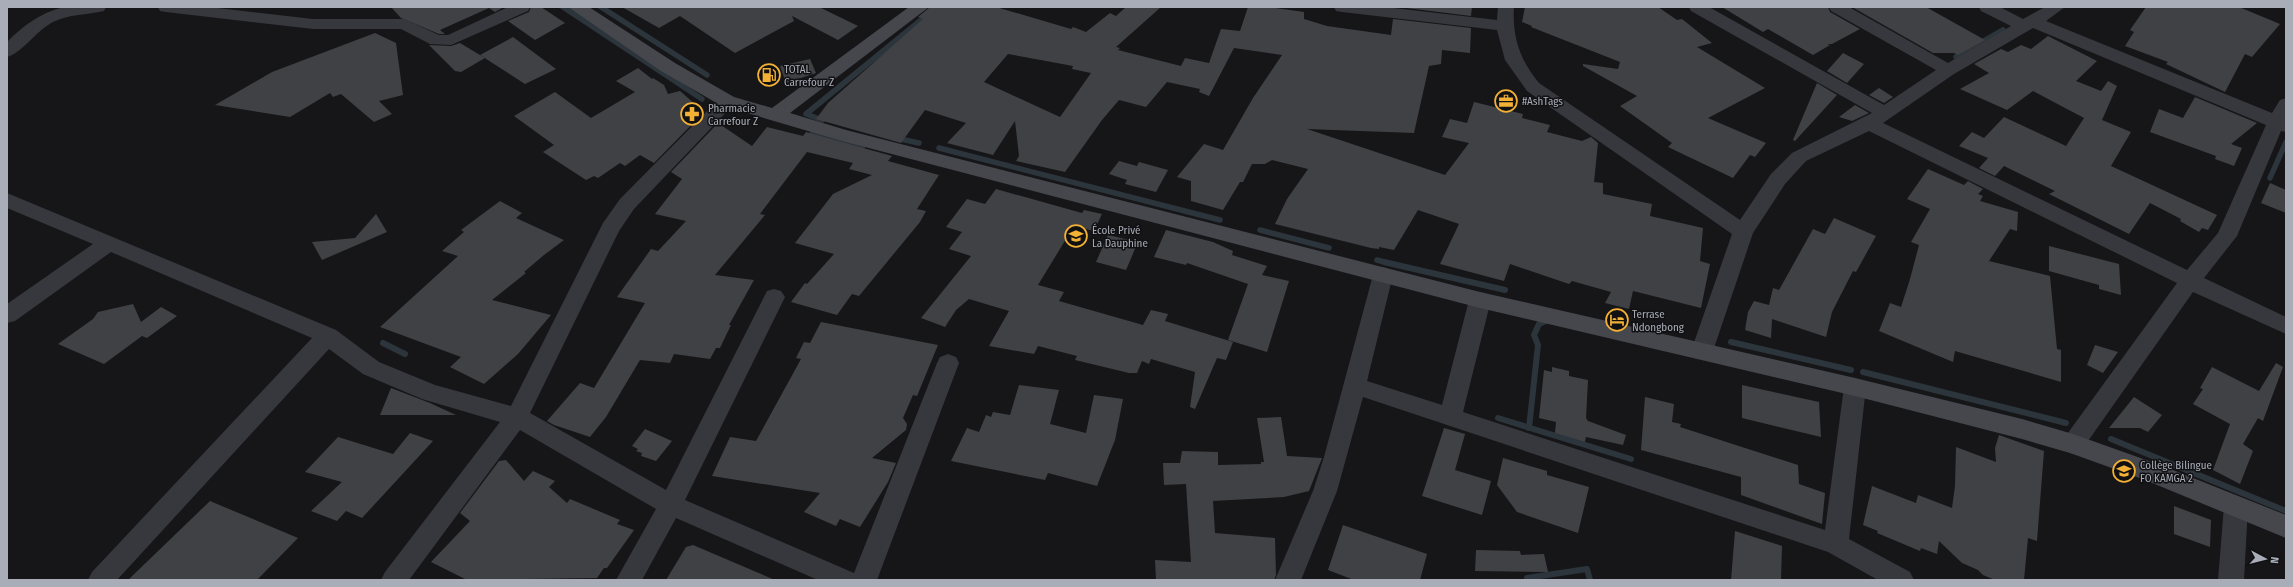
<svg xmlns="http://www.w3.org/2000/svg" width="2293" height="587" viewBox="0 0 2293 587" font-family="'Fira Sans Condensed',sans-serif">
<style>
.lines{fill:none;stroke-linecap:round;stroke-linejoin:round}
.stream-far1{stroke:#2c353c;stroke-width:5.5}
.stream{stroke:#2c353c;stroke-width:6}
.building{fill:#404145;fill-rule:evenodd}
.street{fill:#37383d;fill-rule:evenodd}
.secondary{fill:#45474d;fill-rule:evenodd}
.labels{text-anchor:middle;stroke-width:3;stroke-linejoin:round;paint-order:stroke}
.poi-label{font-size:11px;fill:#a8adb8;stroke:#111113;text-anchor:start}
</style>
<rect width="100%" height="100%" fill="#161618"/>
<g class="lines">
<g class="stream-far1">
<path d="M 563,7 L 702,99"/>
<path d="M 601,7 L 707,75"/>
<path d="M 1956,57 L 2003,30"/>
<path d="M 822,120 L 806,114 L 937,7"/>
<path d="M 812,134 L 863,146"/>
<path d="M 896,138 L 919,143"/>
<path d="M 939,148 L 1220,220"/>
<path d="M 2270,178 L 2286,142"/>
<path d="M 1260,230 L 1329,248"/>
<path d="M 1377,260 L 1388,263"/>
</g>
<g class="stream">
<path d="M 1384,262 L 1505,290"/>
<path d="M 1731,342 L 1851,370"/>
<path d="M 383,343 L 405,354"/>
<path d="M 1863,372 L 2066,423"/>
<path d="M 1498,418 L 1631,459"/>
<path d="M 1529,428 L 1538,345 L 1534,335 L 1539,324 L 1548,320"/>
<path d="M 2111,439 L 2286,511"/>
<path d="M 1527,578 L 1587,569 L 1590,580"/>
</g>
</g>
<g class="building">
<path d="M 391,7 L 504,7 L 495,12 L 489,8 L 440,30 L 445,34 L 439,34 L 401,18 Z"/>
<path d="M 531,7 L 541,7 L 565,23 L 535,40 L 508,21 L 529,12 Z"/>
<path d="M 622,7 L 819,7 L 858,26 L 838,40 L 792,16 L 794,21 L 735,53 L 680,16 L 659,28 Z"/>
<path d="M 930,7 L 996,7 L 1071,29 L 1073,27 L 1086,32 L 1110,13 L 1116,16 L 1126,7 L 1161,7 L 1116,47 L 1120,48 L 1118,50 L 1181,66 L 1185,58 L 1209,63 L 1221,29 L 1240,31 L 1248,7 L 1268,7 L 1304,12 L 1304,19 L 1327,26 L 1391,35 L 1393,19 L 1471,28 L 1470,53 L 1442,50 L 1441,64 L 1429,66 L 1414,133 L 1307,129 L 1445,175 L 1469,143 L 1442,137 L 1450,119 L 1467,123 L 1474,102 L 1523,114 L 1522,118 L 1550,125 L 1547,132 L 1582,141 L 1591,137 L 1598,143 L 1594,182 L 1603,183 L 1603,194 L 1652,204 L 1650,216 L 1703,228 L 1700,261 L 1710,264 L 1701,308 L 1633,291 L 1629,309 L 1605,303 L 1611,292 L 1572,281 L 1569,284 L 1510,264 L 1504,281 L 1440,264 L 1459,224 L 1418,210 L 1394,250 L 1379,247 L 1379,249 L 1371,248 L 1275,224 L 1287,199 L 1308,169 L 1272,160 L 1265,164 L 1252,164 L 1243,182 L 1240,182 L 1223,210 L 1191,201 L 1191,181 L 1177,177 L 1204,144 L 1223,150 L 1253,98 L 1282,55 L 1234,48 L 1209,96 L 1199,92 L 1200,89 L 1167,82 L 1146,107 L 1119,100 L 1102,120 L 1065,172 L 1016,161 L 1019,156 L 1015,121 L 993,155 L 947,143 L 966,123 L 925,110 L 901,143 L 816,119 L 828,103 L 923,19 L 918,17 ZM 1008,54 L 1073,66 L 1072,69 L 1091,73 L 1060,117 L 984,82 Z"/>
<path d="M 1398,7 L 1472,7 L 1471,16 Z"/>
<path d="M 1525,7 L 1658,7 L 1677,20 L 1682,19 L 1712,43 L 1697,47 L 1765,88 L 1708,118 L 1766,143 L 1755,157 L 1750,155 L 1733,178 L 1668,147 L 1672,143 L 1620,106 L 1637,96 L 1583,66 L 1583,64 L 1618,69 L 1620,62 L 1531,27 L 1532,26 L 1522,22 Z"/>
<path d="M 1722,7 L 1828,7 L 1830,12 L 1860,29 L 1832,44 L 1827,44 L 1830,45 L 1813,55 L 1768,29 L 1763,32 Z"/>
<path d="M 1852,7 L 1926,7 L 1985,40 L 1958,55 L 1954,53 L 1933,53 Z"/>
<path d="M 2146,7 L 2239,7 L 2280,24 L 2252,57 L 2245,54 L 2225,92 L 2166,64 L 2168,62 L 2125,46 L 2134,32 L 2130,30 Z"/>
<path d="M 375,33 L 396,43 L 403,95 L 379,101 L 392,114 L 374,122 L 341,94 L 333,97 L 330,93 L 290,117 L 215,105 L 272,72 Z"/>
<path d="M 2048,36 L 2097,61 L 2076,81 L 2101,91 L 2108,81 L 2117,86 L 2102,120 L 2131,132 L 2111,166 L 2217,215 L 2208,230 L 2202,228 L 2199,232 L 2180,221 L 2181,219 L 2150,203 L 2129,234 L 2049,194 L 2055,191 L 2004,166 L 1995,176 L 1979,168 L 1988,158 L 1959,146 L 1972,132 L 1984,138 L 2004,117 L 2066,146 L 2084,118 L 2033,91 L 2007,110 L 1960,89 L 1989,73 L 1974,64 L 2001,49 L 2008,52 L 2021,45 L 2031,49 Z"/>
<path d="M 513,37 L 556,69 L 525,84 L 480,55 Z"/>
<path d="M 460,43 L 485,58 L 461,72 L 455,71 L 429,45 L 451,46 Z"/>
<path d="M 1843,53 L 1864,64 L 1847,83 L 1827,71 Z"/>
<path d="M 810,59 L 816,73 L 786,83 L 780,66 Z"/>
<path d="M 638,68 L 652,79 L 653,78 L 664,85 L 668,94 L 680,91 L 704,112 L 654,163 L 640,155 L 625,166 L 620,163 L 598,178 L 594,176 L 586,180 L 543,152 L 554,145 L 514,116 L 555,92 L 591,118 L 635,92 L 616,81 Z"/>
<path d="M 1817,83 L 1837,95 L 1795,141 L 1793,140 Z"/>
<path d="M 1879,88 L 1893,97 L 1884,103 L 1869,95 Z"/>
<path d="M 2195,97 L 2257,123 L 2231,144 L 2242,148 L 2234,166 L 2215,159 L 2216,156 L 2150,132 L 2159,109 L 2183,118 Z"/>
<path d="M 1855,105 L 1869,113 L 1852,121 L 1839,117 Z"/>
<path d="M 718,123 L 752,146 L 767,127 L 803,136 L 806,132 L 892,156 L 888,161 L 939,175 L 917,209 L 926,211 L 920,222 L 859,296 L 852,294 L 837,315 L 791,302 L 805,283 L 807,284 L 834,254 L 795,243 L 833,194 L 872,175 L 849,169 L 853,163 L 807,152 L 760,214 L 765,215 L 715,275 L 754,280 L 729,325 L 731,325 L 720,348 L 716,348 L 710,359 L 674,354 L 670,363 L 640,360 L 606,417 L 590,437 L 554,425 L 547,421 L 580,383 L 594,388 L 645,303 L 617,297 L 651,249 L 658,251 L 686,221 L 655,214 L 682,179 L 671,172 Z"/>
<path d="M 1119,161 L 1137,166 L 1139,162 L 1168,170 L 1156,192 L 1125,184 L 1127,180 L 1109,174 Z"/>
<path d="M 1928,169 L 1964,185 L 1968,181 L 1983,189 L 1978,194 L 1983,196 L 1980,201 L 2018,212 L 2017,231 L 2010,229 L 1989,261 L 2050,276 L 2057,349 L 2061,350 L 2061,382 L 1955,351 L 1953,362 L 1879,331 L 1890,303 L 1901,307 L 1910,279 L 1919,245 L 1911,242 L 1930,209 L 1907,199 Z"/>
<path d="M 2270,183 L 2286,190 L 2286,213 L 2261,203 Z"/>
<path d="M 996,189 L 1082,213 L 1084,210 L 1102,214 L 1094,231 L 1074,226 L 1038,285 L 1064,292 L 1059,301 L 1143,325 L 1151,310 L 1168,314 L 1165,321 L 1233,342 L 1226,360 L 1217,358 L 1195,409 L 1190,407 L 1195,372 L 1151,359 L 1149,364 L 1142,361 L 1137,373 L 1129,373 L 1075,360 L 1077,356 L 1038,346 L 1034,354 L 989,346 L 1009,311 L 969,299 L 956,310 L 945,327 L 921,318 L 971,256 L 949,249 L 962,232 L 946,227 L 967,199 L 985,204 Z"/>
<path d="M 500,201 L 522,213 L 516,218 L 564,240 L 544,255 L 524,272 L 526,273 L 492,300 L 551,315 L 518,354 L 484,384 L 450,367 L 461,357 L 380,327 L 458,256 L 442,251 L 464,232 L 461,230 Z"/>
<path d="M 376,214 L 387,232 L 322,260 L 312,242 L 355,238 Z"/>
<path d="M 1834,218 L 1876,236 L 1856,272 L 1853,271 L 1832,312 L 1826,337 L 1772,319 L 1771,338 L 1745,330 L 1748,312 L 1754,301 L 1769,305 L 1773,288 L 1779,290 L 1813,229 L 1825,234 Z"/>
<path d="M 1166,230 L 1213,242 L 1233,251 L 1232,255 L 1267,266 L 1262,275 L 1289,281 L 1267,352 L 1228,340 L 1248,284 L 1187,263 L 1186,265 L 1154,257 Z"/>
<path d="M 1108,235 L 1138,242 L 1126,270 L 1096,262 Z"/>
<path d="M 2049,246 L 2119,264 L 2121,295 L 2099,289 L 2099,285 L 2049,271 Z"/>
<path d="M 133,304 L 141,322 L 161,307 L 177,316 L 147,338 L 142,336 L 104,364 L 58,344 L 93,319 L 98,312 Z"/>
<path d="M 821,322 L 938,345 L 917,396 L 913,395 L 903,418 L 907,424 L 906,430 L 872,458 L 896,463 L 888,482 L 860,527 L 840,519 L 836,526 L 804,512 L 820,493 L 712,476 L 730,437 L 756,441 L 801,359 L 796,358 L 804,342 L 810,343 Z"/>
<path d="M 2095,345 L 2118,352 L 2103,373 L 2087,365 Z"/>
<path d="M 2276,363 L 2283,367 L 2263,421 L 2258,418 L 2243,444 L 2253,451 L 2240,484 L 2213,470 L 2230,424 L 2193,404 L 2203,389 L 2200,388 L 2212,367 L 2259,391 Z"/>
<path d="M 1552,367 L 1569,371 L 1569,376 L 1588,380 L 1586,418 L 1588,421 L 1626,435 L 1623,445 L 1586,437 L 1585,442 L 1555,433 L 1556,422 L 1539,418 L 1544,370 L 1552,372 Z"/>
<path d="M 1019,385 L 1059,390 L 1050,424 L 1086,433 L 1094,395 L 1123,399 L 1115,440 L 1097,486 L 1048,473 L 1045,480 L 951,461 L 967,428 L 979,432 L 986,415 L 991,417 L 993,412 L 1010,415 Z"/>
<path d="M 1742,385 L 1819,402 L 1821,437 L 1742,418 Z"/>
<path d="M 391,388 L 430,403 L 456,415 L 380,415 Z"/>
<path d="M 1645,397 L 1674,404 L 1672,422 L 1681,424 L 1680,427 L 1798,465 L 1799,484 L 1825,493 L 1822,524 L 1741,495 L 1741,477 L 1641,450 Z"/>
<path d="M 2134,397 L 2162,415 L 2148,432 L 2140,428 L 2109,428 Z"/>
<path d="M 1281,417 L 1287,456 L 1322,458 L 1309,491 L 1284,497 L 1213,501 L 1215,533 L 1275,538 L 1276,575 L 1274,580 L 1156,580 L 1155,560 L 1191,562 L 1186,484 L 1164,485 L 1163,463 L 1180,463 L 1182,451 L 1218,452 L 1218,465 L 1261,464 L 1261,462 L 1264,462 L 1257,418 Z"/>
<path d="M 1444,428 L 1465,434 L 1455,470 L 1491,481 L 1482,515 L 1422,496 Z"/>
<path d="M 645,429 L 672,441 L 656,461 L 641,456 L 642,453 L 636,451 L 638,449 L 632,446 Z"/>
<path d="M 410,433 L 433,441 L 362,518 L 346,511 L 337,521 L 311,511 L 342,482 L 305,472 L 338,437 L 393,454 Z"/>
<path d="M 1999,435 L 2044,451 L 2037,541 L 2028,538 L 2024,580 L 1995,580 L 1983,575 L 1978,570 L 1962,563 L 1939,541 L 1937,554 L 1921,548 L 1920,551 L 1877,533 L 1878,531 L 1863,525 L 1872,486 L 1916,503 L 1918,495 L 1952,508 L 1955,486 L 1956,447 L 1996,462 L 1995,448 Z"/>
<path d="M 1503,458 L 1547,471 L 1547,475 L 1589,487 L 1578,533 L 1517,512 L 1497,485 Z"/>
<path d="M 506,460 L 524,481 L 533,471 L 555,481 L 549,487 L 567,503 L 570,499 L 620,520 L 617,524 L 634,530 L 607,568 L 604,568 L 597,578 L 467,580 L 431,562 L 470,521 L 460,513 L 499,461 Z"/>
<path d="M 210,501 L 298,538 L 257,580 L 128,580 Z"/>
<path d="M 2174,506 L 2211,520 L 2210,547 L 2174,534 Z"/>
<path d="M 1343,525 L 1427,554 L 1420,580 L 1354,580 L 1328,570 Z"/>
<path d="M 1735,531 L 1782,546 L 1781,580 L 1731,580 Z"/>
<path d="M 693,545 L 775,580 L 666,580 L 686,547 Z"/>
<path d="M 1476,550 L 1520,551 L 1521,555 L 1544,554 L 1548,572 L 1475,571 Z"/>
</g>
<g class="lines">
<g class="street">
<path d="M 64,7 L 106,7 L 104,11 C 87,15 69,14 53,22 C 37,30 22,53 7,57 L 7,42 C 24,25 40,13 64,7 Z"/>
<path d="M 158,7 L 209,7 L 313,19 L 404,19 L 439,35 L 448,35 L 508,7 L 530,7 L 528,11 L 451,45 L 430,44 L 401,29 L 313,29 L 166,12 L 160,11 Z"/>
<path d="M 1334,7 L 1385,7 L 1497,20 L 1498,7 L 1514,7 C 1512,37 1520,60 1539,83 L 1740,220 L 1771,174 L 1792,153 L 1872,113 L 1691,11 L 1689,7 L 1709,7 L 1884,105 L 1936,70 L 1831,11 L 1829,7 L 1849,7 L 1948,63 L 2011,26 L 1981,11 L 1979,7 L 2000,7 L 2023,19 L 2045,7 L 2065,7 L 2046,21 L 2272,113 L 2280,100 L 2286,98 L 2286,132 L 2281,131 L 2237,236 L 2204,278 L 2286,317 L 2286,334 L 2193,292 L 2081,451 L 2073,454 L 2065,451 L 2061,444 L 2065,437 L 2177,283 L 1869,131 L 1806,161 L 1785,184 L 1753,233 L 1713,351 L 1710,357 L 1702,359 L 1694,357 L 1691,351 L 1732,234 L 1527,91 L 1505,60 L 1497,30 L 1342,12 L 1336,11 ZM 2033,28 L 2266,125 L 2218,233 L 2187,270 L 1883,123 L 1954,74 Z"/>
<path d="M 727,95 L 733,97 L 736,101 L 733,105 L 634,209 L 619,231 L 530,413 L 666,490 L 767,291 L 774,289 L 781,291 L 785,297 L 685,500 L 854,573 L 937,363 L 940,357 L 948,354 L 956,357 L 959,363 L 877,580 L 818,580 L 676,518 L 642,580 L 616,580 L 656,509 L 520,430 L 409,580 L 381,580 L 385,572 L 500,422 L 422,399 L 363,374 L 329,349 L 117,580 L 88,580 L 92,572 L 312,338 L 111,252 L 15,321 L 7,323 L 7,304 L 93,244 L 7,208 L 7,193 L 336,330 L 379,362 L 435,385 L 511,406 L 603,223 L 620,199 L 721,97 Z"/>
<path d="M 1383,267 L 1390,270 L 1393,275 L 1367,381 L 1442,405 L 1469,300 L 1473,294 L 1480,292 L 1487,294 L 1491,300 L 1463,412 L 1825,530 L 1844,387 L 1847,381 L 1855,378 L 1863,381 L 1866,387 L 1849,539 L 1910,572 L 1914,580 L 1878,580 L 1828,552 L 1363,397 L 1337,491 L 1301,580 L 1275,580 L 1313,491 L 1324,457 L 1373,275 L 1376,270 Z"/>
<path d="M 2236,496 L 2245,499 L 2248,506 L 2244,580 L 2218,580 L 2224,506 L 2227,499 Z"/>
</g>
<path class="secondary" d="M 568,7 L 589,7 L 675,63 L 734,97 L 772,108 L 909,7 L 929,7 L 790,113 L 846,130 L 1480,292 L 1855,378 L 2022,419 L 2073,434 L 2163,466 L 2286,515 L 2286,538 L 2145,480 L 2070,453 L 2022,439 L 1855,396 L 1480,308 L 842,141 L 720,105 L 661,71 Z"/>
</g>
<defs>
<g id="fuel-ring" transform="scale(1.15)"><circle r="9.5" fill="#111113" stroke="#f2b134" stroke-width="1.5"/><path d="M-5.5-6h7V0h2V4h1.3V-2.5L3-4.5l.8-.8L6-3V5H2.5V1h-1V6h-7ZM-4.2-4.7v3.2H.2V-4.7Z" fill="#f2b134"/></g>
<g id="office-ring" transform="scale(1.15)"><circle r="9.5" fill="#111113" stroke="#f2b134" stroke-width="1.5"/><path d="M-6-3h4V-5.5h4V-3h4V5H-6ZM-1-4.5V-3h2v-1.5ZM-6 0V1H6V0Z" fill="#f2b134"/></g>
<g id="pharmacy-ring" transform="scale(1.15)"><circle r="9.5" fill="#111113" stroke="#f2b134" stroke-width="1.5"/><path d="M-2-6h4v4h4v4h-4v4h-4v-4h-4v-4h4Z" fill="#f2b134"/></g>
<g id="school-ring" transform="scale(1.15)"><circle r="9.5" fill="#111113" stroke="#f2b134" stroke-width="1.5"/><path d="M0-5L7-2L0 1L-7-2ZM-4 1L0 2.5L4 1V4Q0 6-4 4Z" fill="#f2b134"/></g>
<g id="hotel-ring" transform="scale(1.15)"><circle r="9.5" fill="#111113" stroke="#f2b134" stroke-width="1.5"/><path d="M-6-4.5h1.5V1H6V5H4.5V3h-9V5H-6ZM-4 0a1.8 1.8 0 1 1 3.6 0ZM.5 0V-2.5h3Q6-2.5 6 0Z" fill="#f2b134"/></g>
</defs>
<g fill-rule="evenodd">
<use href="#fuel-ring" x="769" y="75"/>
<use href="#office-ring" x="1506" y="101"/>
<use href="#pharmacy-ring" x="692" y="114"/>
<use href="#school-ring" x="1076" y="236"/>
<use href="#hotel-ring" x="1617" y="320"/>
<use href="#school-ring" x="2124" y="471"/>
</g>
<g class="labels">
<g class="poi-label">
<text x="784" y="73">TOTAL<tspan x="784" dy="13">Carrefour Z</tspan></text>
<text x="1522" y="105">#AshTags</text>
<text x="708" y="112">Pharmacie<tspan x="708" dy="13">Carrefour Z</tspan></text>
<text x="1092" y="234">École Privé<tspan x="1092" dy="13">La Dauphine</tspan></text>
<text x="1632" y="318">Terrase<tspan x="1632" dy="13">Ndongbong</tspan></text>
<text x="2140" y="469">Collège Bilingue<tspan x="2140" dy="13">FO KAMGA 2</tspan></text>
</g>
</g>
<rect width="2293" height="587" fill="none" stroke="#a8adb8" stroke-width="16"/>
<g transform="translate(2265 559) rotate(97)" stroke="#111113" stroke-width="3" paint-order="stroke">
<path d="M0-3L7 15L0 10L-7 15Z" fill="#a8adb8"/>
<text y="-6" font-size="11" font-weight="bold" text-anchor="middle" fill="#a8adb8">N</text>
</g>
</svg>
